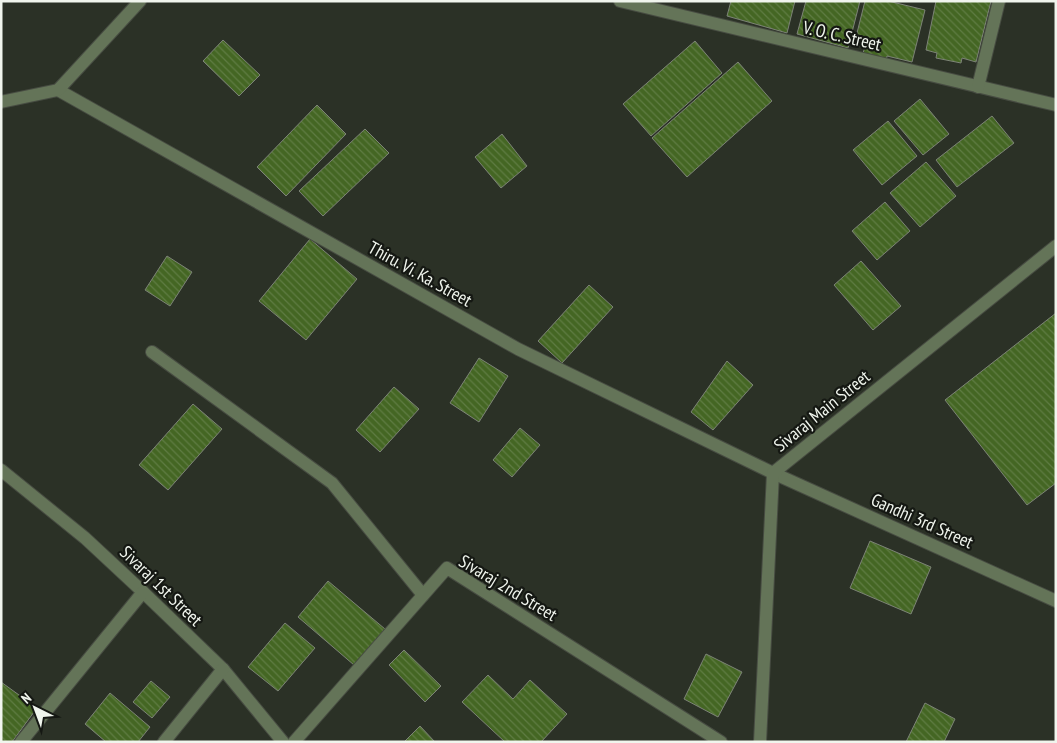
<svg xmlns="http://www.w3.org/2000/svg" width="1057" height="743" viewBox="0 0 1057 743" font-family="'PT Sans Narrow',sans-serif">
<style>
.building{fill:url(#building-back-hatch);stroke:#7c8376}
.lines{fill:none;stroke-linecap:round;stroke-linejoin:round}
.minor-casing{stroke:#474c42;stroke-width:14}
.minor{stroke:#647458;stroke-width:12}
.labels{text-anchor:middle;stroke-width:4.5;stroke-linejoin:round;paint-order:stroke}
.street-label{font-size:18px;fill:#f0f5ed;stroke:#151813}
</style>
<defs>
<pattern id="building-back-hatch" width="6" height="6" patternUnits="userSpaceOnUse" patternTransform="scale(1.25)"><rect width="6" height="6" fill="#446623"/><path d="M-1 5l2 2M0 0l6 6M5-1l2 2" fill="none" stroke="#5f7c43"/></pattern>
</defs>
<rect width="100%" height="100%" fill="#2b3126"/>
<g class="building">
<path d="M 731,1 L 795,1 L 787,33 L 727,16 Z"/>
<path d="M 806,1 L 860,1 L 848,48 L 797,34 Z"/>
<path d="M 865,1 L 888,1 L 925,10 L 912,62 L 887,56 L 886,62 L 862,56 L 865,47 L 854,45 Z"/>
<path d="M 936,1 L 991,1 L 976,62 L 962,58 L 961,63 L 936,58 L 937,53 L 926,50 Z"/>
<path d="M 223,40 L 260,75 L 239,96 L 203,61 Z"/>
<path d="M 695,41 L 722,73 L 651,136 L 623,104 Z"/>
<path d="M 738,62 L 772,101 L 687,177 L 652,138 Z"/>
<path d="M 920,99 L 949,134 L 923,155 L 894,121 Z"/>
<path d="M 317,105 L 346,134 L 286,196 L 257,167 Z"/>
<path d="M 992,116 L 1014,143 L 957,187 L 936,160 Z"/>
<path d="M 888,121 L 917,156 L 882,185 L 853,150 Z"/>
<path d="M 365,129 L 389,153 L 323,216 L 299,191 Z"/>
<path d="M 502,134 L 527,166 L 501,188 L 475,157 Z"/>
<path d="M 926,162 L 956,196 L 920,227 L 890,193 Z"/>
<path d="M 885,202 L 910,231 L 877,260 L 852,231 Z"/>
<path d="M 310,239 L 357,279 L 306,340 L 259,301 Z"/>
<path d="M 167,256 L 192,272 L 170,306 L 145,290 Z"/>
<path d="M 861,261 L 901,306 L 873,330 L 834,285 Z"/>
<path d="M 589,285 L 613,307 L 562,363 L 538,341 Z"/>
<path d="M 1056,313 L 1056,483 L 1027,505 L 945,400 Z"/>
<path d="M 479,358 L 508,376 L 479,422 L 450,403 Z"/>
<path d="M 727,361 L 753,385 L 713,430 L 691,412 Z"/>
<path d="M 394,387 L 419,409 L 380,452 L 356,430 Z"/>
<path d="M 193,404 L 222,429 L 168,490 L 139,465 Z"/>
<path d="M 520,428 L 540,445 L 512,477 L 493,460 Z"/>
<path d="M 870,541 L 931,567 L 911,614 L 850,588 Z"/>
<path d="M 328,581 L 385,629 L 354,665 L 298,617 Z"/>
<path d="M 285,623 L 315,648 L 278,691 L 248,667 Z"/>
<path d="M 404,650 L 441,686 L 425,702 L 389,665 Z"/>
<path d="M 706,654 L 742,672 L 718,717 L 684,699 Z"/>
<path d="M 488,675 L 513,699 L 530,680 L 567,714 L 541,742 L 505,742 L 462,702 Z"/>
<path d="M 151,681 L 170,697 L 152,718 L 133,702 Z"/>
<path d="M 1,682 L 37,708 L 12,742 L 1,742 Z"/>
<path d="M 110,693 L 150,727 L 138,742 L 106,742 L 85,724 Z"/>
<path d="M 925,703 L 955,719 L 944,742 L 906,742 Z"/>
<path d="M 420,726 L 435,742 L 404,742 Z"/>
</g>
<g class="lines">
<g class="minor-casing">
<g id="minor">
<path d="M 620,1 L 1056,105"/>
<path d="M 978,87 L 999,1"/>
<path d="M 58,90 L 518,349 L 773,473 L 1056,601"/>
<path d="M 1,102 L 58,90 L 140,1"/>
<path d="M 152,352 L 332,483 L 423,595"/>
<path d="M 1,470 L 85,538 L 143,592 L 223,669 L 283,742"/>
<path d="M 21,742 L 143,592"/>
<path d="M 164,742 L 223,669"/>
<path d="M 294,742 L 447,568 L 721,742"/>
<path d="M 760,742 L 773,473 L 1056,246"/>
</g>
</g>
<use href="#minor" class="minor"/>
</g>
<g class="labels">
<g class="street-label">
<text transform="translate(842 36) rotate(13)" y="6">V. O. C. Street</text>
<text transform="translate(420 274) rotate(29)" y="6">Thiru. Vi. Ka. Street</text>
<text transform="translate(822 411) rotate(-39)" y="6">Sivaraj Main Street</text>
<text transform="translate(922 521) rotate(24)" y="6">Gandhi 3rd Street</text>
<text transform="translate(161 586) rotate(44)" y="6">Sivaraj 1st Street</text>
<text transform="translate(508 588) rotate(31)" y="6">Sivaraj 2nd Street</text>
</g>
</g>
<rect width="1057" height="743" fill="none" stroke="#f0f5ed" stroke-width="5"/>
<g transform="translate(35 708) rotate(318)" stroke="#151813" stroke-width="4" paint-order="stroke">
<path d="M0-4L9 19L0 12L-9 19Z" fill="#f0f5ed"/>
<text y="-8" font-size="14" font-weight="bold" text-anchor="middle" fill="#f0f5ed">N</text>
</g>
</svg>
